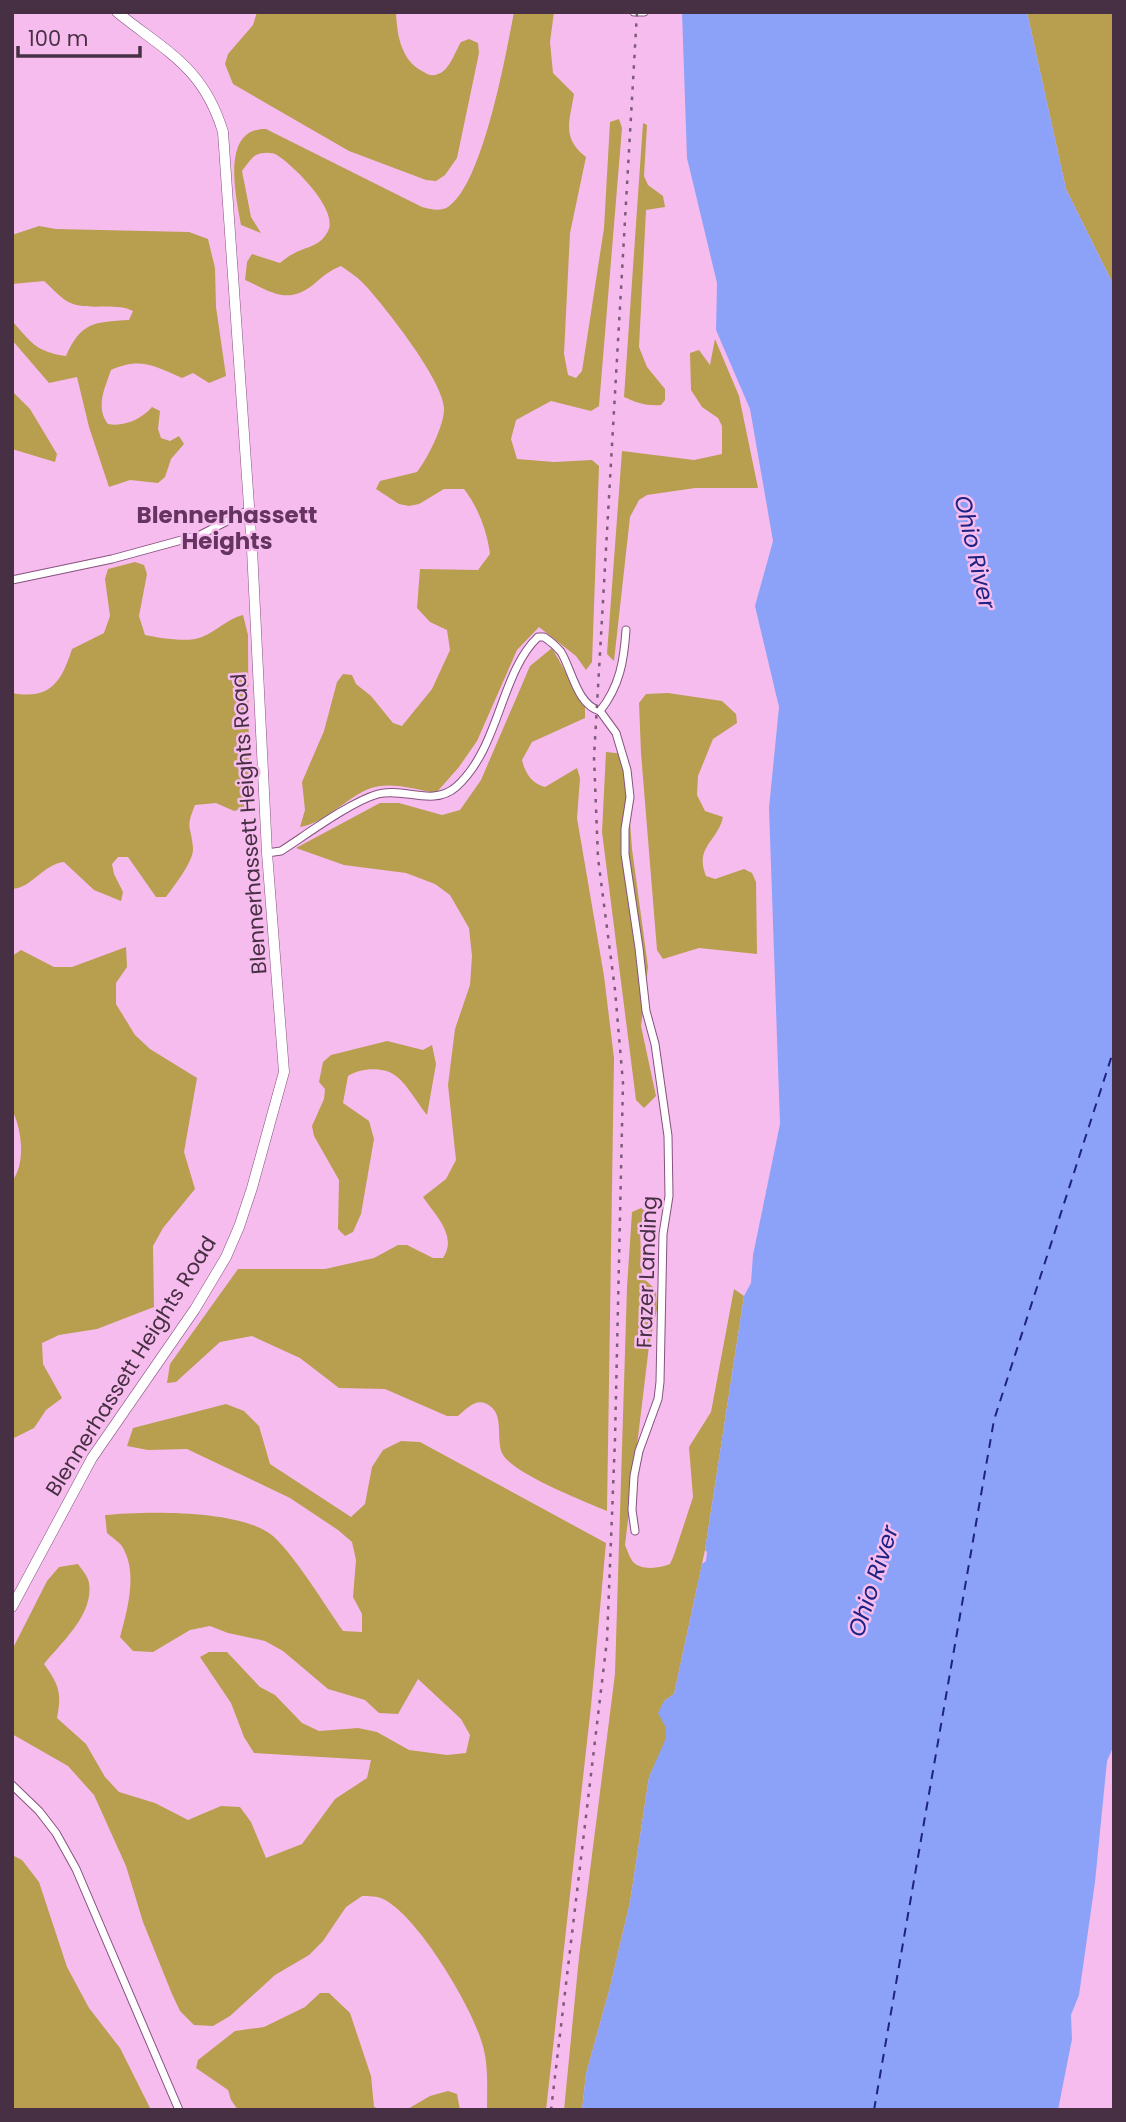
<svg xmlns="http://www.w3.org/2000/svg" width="1126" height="2122" viewBox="0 0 1126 2122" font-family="Poppins,sans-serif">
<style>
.green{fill:#b89e4f}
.water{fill:#8ca2f8}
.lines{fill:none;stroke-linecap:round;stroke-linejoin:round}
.ferry{stroke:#1e2283;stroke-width:2;stroke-dasharray:9 7;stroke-linecap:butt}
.minor-casing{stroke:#86527f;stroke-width:9}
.tertiary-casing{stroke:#86527f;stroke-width:11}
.minor{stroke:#fff;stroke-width:7}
.tertiary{stroke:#fff;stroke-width:10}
.rail{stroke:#7e5b78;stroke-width:2.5;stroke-dasharray:3.5 7;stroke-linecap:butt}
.labels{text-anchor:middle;stroke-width:5;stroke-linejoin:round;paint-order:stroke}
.street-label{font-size:21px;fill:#483044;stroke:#f7bcee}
.neighbourhood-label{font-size:23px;font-weight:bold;fill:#663460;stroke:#f7bcee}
.water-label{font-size:23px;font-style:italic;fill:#1e2283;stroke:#f7bcee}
</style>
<rect width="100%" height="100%" fill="#f7bcee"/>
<g class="green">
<path d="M 257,12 L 396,12 C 397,35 401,60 422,71 C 427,74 432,77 438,74 C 449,71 455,52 461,42 L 469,39 L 478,43 L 479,53 L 457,158 L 445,175 L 436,181 L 426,180 L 349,151 L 233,84 L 225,64 L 228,54 L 253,25 Z"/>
<path d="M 514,12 L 554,12 L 550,42 L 553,73 L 574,94 C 570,120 561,138 586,157 L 570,233 L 564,354 L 568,375 L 576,378 L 582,371 L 604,228 L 610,122 L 619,119 L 622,128 L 599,406 L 591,411 L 551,401 L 516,420 L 511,439 L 517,459 L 554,462 L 592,460 L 599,466 L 592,662 L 586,670 L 576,656 L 539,627 L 517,650 L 477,741 L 459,767 L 436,793 C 414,789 387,780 366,790 C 343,801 326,822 300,827 L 305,810 L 302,782 L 324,731 L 337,682 L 343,674 L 352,675 L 356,684 L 371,696 L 393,723 L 402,726 L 432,689 L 450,650 L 447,630 L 430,622 L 417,608 L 420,569 L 478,570 L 490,554 C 487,531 478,507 464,489 L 444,489 L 419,504 L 409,506 L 399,504 L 376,489 L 380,481 L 417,472 C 427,460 445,424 444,408 C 443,380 383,304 363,283 C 356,276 348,271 341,266 C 330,270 322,277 313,285 C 287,305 272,292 245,280 L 247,262 L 252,254 L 280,263 C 284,260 288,256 293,254 C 307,246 320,247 328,231 C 339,210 294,166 277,155 C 272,152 262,152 256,155 C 251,158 246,166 242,171 L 251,217 L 261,233 L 241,225 C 236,197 220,128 266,129 L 422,207 C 430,209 440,212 448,207 C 483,184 506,54 514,12 Z"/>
<path d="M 1027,12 L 1114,12 L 1114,286 L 1066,189 Z"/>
<path d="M 643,123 L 647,125 L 644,176 L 648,185 L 663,196 L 665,207 L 646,210 L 639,347 L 647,367 L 665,389 L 665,400 L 661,405 C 646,406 637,403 624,397 Z"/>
<path d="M 39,226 L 56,229 L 189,232 L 208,239 L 215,268 L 216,307 L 226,376 L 209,383 L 193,373 L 182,378 C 154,366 141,357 111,370 C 105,388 95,407 108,424 C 124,427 142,419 152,407 L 160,411 L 158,429 L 161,438 L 170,441 L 179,436 L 184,444 L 171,459 L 165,477 L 158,483 L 130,480 L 109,487 L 89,427 L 77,377 L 49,383 L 12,340 L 12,321 C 31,342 36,352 66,356 C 81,322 94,322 129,320 L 133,311 C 113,301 84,313 65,300 C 58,295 51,287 44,281 L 12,284 L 12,235 Z"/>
<path d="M 715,339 L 739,396 L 758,488 L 695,488 L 647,495 L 639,500 L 630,517 L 614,661 L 607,654 L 622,451 L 694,460 L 722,454 L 722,426 L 718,418 L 702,407 L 691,390 L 690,353 L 699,350 L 710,365 Z"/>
<path d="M 12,391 L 30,409 L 57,454 L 55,462 L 12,449 Z"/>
<path d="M 135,562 L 144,565 L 147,574 L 139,616 L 145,635 C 160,638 188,643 202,637 C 217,631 227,619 243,615 L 248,635 L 249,790 L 244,808 L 234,811 L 216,803 L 195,805 C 185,830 191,824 193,848 C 194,861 174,886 166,897 L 156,897 L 128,857 L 118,857 L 112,864 L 114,874 L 123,892 L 121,901 L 94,890 L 64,862 C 43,864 32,888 12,889 L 12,693 C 50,700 61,683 72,649 L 104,633 L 110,616 L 105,579 L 108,569 Z"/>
<path d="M 552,648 L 585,706 L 585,718 L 532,742 L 522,760 C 525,773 532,784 545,787 L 577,768 L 580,778 L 577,818 L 604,976 L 614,1058 L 607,1511 C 584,1501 511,1473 502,1453 C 496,1439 504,1416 490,1406 C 478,1396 467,1408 458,1416 L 447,1416 L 385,1389 L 339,1388 L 300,1358 L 252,1336 L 220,1342 L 176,1382 L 167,1383 L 170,1364 L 238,1269 L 325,1269 L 374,1258 L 398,1245 L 407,1245 L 433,1258 L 443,1258 C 458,1236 435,1215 423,1197 L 446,1179 L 456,1160 L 448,1085 L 455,1029 L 470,985 L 472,956 L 469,928 L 450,895 L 435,884 L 406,873 L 344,865 L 296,848 L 380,803 L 399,803 L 442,815 L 460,810 L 481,780 L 530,666 Z"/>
<path d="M 668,693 L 722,701 L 736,714 L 737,723 L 713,739 L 698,776 L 697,795 L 705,811 L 723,817 C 718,841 694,847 706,876 L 715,879 L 744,869 L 752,873 L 756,882 L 757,954 L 699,948 L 663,959 L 657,950 L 641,753 L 639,703 L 646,694 Z"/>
<path d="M 606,752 L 625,754 L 632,849 L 648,967 L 641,1026 L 656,1096 L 644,1108 L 636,1100 L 602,832 Z"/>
<path d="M 126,947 L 127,967 L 116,983 L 116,1004 L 135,1035 L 150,1049 L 197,1078 L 184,1152 L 195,1189 L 163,1228 L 153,1246 L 154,1307 L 97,1329 L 59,1335 L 42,1343 L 43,1364 L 62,1398 L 46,1410 L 34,1428 L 12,1439 L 12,1181 C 26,1164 22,1129 12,1110 L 12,956 L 21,950 L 54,967 L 72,967 Z"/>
<path d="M 387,1041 L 423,1050 L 432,1045 L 436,1064 L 427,1115 C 417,1103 408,1085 396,1076 C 384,1066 360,1068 348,1076 L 343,1103 L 369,1121 L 374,1139 L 361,1214 L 353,1232 L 345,1236 L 338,1229 L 339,1180 L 314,1136 L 312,1126 L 324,1099 L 325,1089 L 319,1082 L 323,1062 L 331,1055 Z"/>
<path d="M 641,1208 L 649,1214 L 640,1231 L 642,1277 L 656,1290 L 657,1309 L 649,1346 L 625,1545 C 627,1550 630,1558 633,1562 C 642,1571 660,1568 670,1564 L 674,1555 L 693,1497 L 689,1447 L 711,1412 L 734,1289 L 744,1296 L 705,1550 L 674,1694 L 664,1701 L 667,1738 L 649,1777 L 630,1902 L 610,1987 L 586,2074 L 582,2110 L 564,2110 L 579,1957 L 615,1674 L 627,1287 L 632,1212 Z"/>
<path d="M 226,1404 L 244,1411 L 259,1426 L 270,1464 L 351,1517 L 365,1504 L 372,1467 L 383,1450 L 401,1441 L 420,1442 L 606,1543 L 591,1706 L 546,2110 L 487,2110 C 487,2087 489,2062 481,2040 C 470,2004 417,1915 383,1899 C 378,1896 368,1896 362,1896 L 346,1907 L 323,1941 L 309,1955 L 275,1975 L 230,2016 L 213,2026 L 194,2025 L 180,2011 L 172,1994 L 143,1922 L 126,1866 L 94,1795 L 68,1766 L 12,1734 L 12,1650 L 47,1581 L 59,1567 L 78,1564 C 82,1570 88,1576 89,1583 C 94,1614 62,1642 44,1664 C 59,1685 62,1693 57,1718 L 86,1744 L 105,1777 L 119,1792 L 155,1803 L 188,1820 L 221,1806 L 240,1807 L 251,1822 L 266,1858 L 302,1844 L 335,1799 L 367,1778 L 371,1760 L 254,1753 L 244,1737 L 231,1703 L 200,1657 L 209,1652 L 227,1652 L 260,1687 L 275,1695 L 302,1723 L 319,1731 L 358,1728 L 377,1732 L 409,1750 L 447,1755 L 466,1753 L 470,1735 L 461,1719 L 418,1679 L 398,1714 L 379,1713 L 365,1700 L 328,1689 L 283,1651 L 265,1641 L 228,1633 L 210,1626 L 190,1630 L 153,1652 L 133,1651 L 120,1637 C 127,1611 138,1574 123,1548 C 120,1542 112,1538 107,1533 L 105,1515 C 145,1511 241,1509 273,1536 C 296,1557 324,1604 343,1631 L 362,1632 L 362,1614 L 353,1597 L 356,1560 L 352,1542 L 338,1530 L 290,1498 L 187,1449 L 148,1450 L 127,1446 L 133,1428 Z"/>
<path d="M 12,1855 L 22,1860 L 39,1882 L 67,1967 L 89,2008 L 120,2048 L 151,2110 L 12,2110 Z"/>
<path d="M 320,1993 L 329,1993 L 350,2013 L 371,2076 L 374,2107 L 383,2110 L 238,2110 L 231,2100 L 228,2090 L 196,2068 L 198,2060 L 235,2031 L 264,2027 L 305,2007 Z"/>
<path d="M 448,2091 L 457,2094 L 460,2110 L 406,2110 L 430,2096 Z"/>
</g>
<path class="water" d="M 682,12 L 1027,12 L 1066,189 L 1114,286 L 1114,1745 L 1107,1761 L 1095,1882 L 1079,1995 L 1071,2015 L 1072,2039 L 1058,2110 L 582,2110 L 586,2074 L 610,1987 L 630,1902 L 649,1777 L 666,1738 L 665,1726 L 658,1713 L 664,1701 L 674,1694 L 702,1564 L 706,1561 L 707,1552 L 705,1550 L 744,1296 L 751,1283 L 753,1255 L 780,1124 L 769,808 L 779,707 L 755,606 L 773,541 L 750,409 L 716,330 L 717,283 L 687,158 Z"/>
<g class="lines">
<path class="ferry" d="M 874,2110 L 994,1420 L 1114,1049"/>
<g class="minor-casing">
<g id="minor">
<path d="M 634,12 L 644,12"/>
<path d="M 12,580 L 112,559 L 200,535 L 249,510"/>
<path d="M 626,630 C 624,660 620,686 600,711 L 616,733 L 627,770 L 630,797 L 625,829 L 625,854 L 639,948 L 646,1011 L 655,1044 L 668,1136 L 669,1196 L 663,1234 L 660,1382 L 658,1399 L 639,1451 L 634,1476 L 632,1510 L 635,1531"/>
<path d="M 267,853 L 281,851 C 306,835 350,802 378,794 C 403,787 433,807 456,787 C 500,748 500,673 538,637 L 544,637 C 550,641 556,646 561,652 C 572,670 577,705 600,711"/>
<path d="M 12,1785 L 39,1811 L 56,1833 L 76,1869 L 179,2110"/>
</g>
</g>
<g class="tertiary-casing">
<path id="tertiary" d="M 12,1607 L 92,1458 L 195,1309 L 226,1257 L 239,1227 L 252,1188 L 284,1072 L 267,853 L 252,549 L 223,132 C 203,66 166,52 117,12"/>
</g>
<use href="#minor" class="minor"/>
<use href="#tertiary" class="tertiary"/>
<path class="rail" d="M 551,2110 L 607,1640 L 615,1439 L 623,1083 L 615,990 L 598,858 L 594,757 L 637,12"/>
</g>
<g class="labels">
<g class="street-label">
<text transform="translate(249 824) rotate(-94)" y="7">Blennerhassett Heights Road</text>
<text transform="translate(647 1272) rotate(-88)" y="7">Frazer Landing</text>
<text transform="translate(131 1366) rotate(-58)" y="7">Blennerhassett Heights Road</text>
</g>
<g class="neighbourhood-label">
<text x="227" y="523">Blennerhassett<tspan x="227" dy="26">Heights</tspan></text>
</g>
<g class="water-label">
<text transform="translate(975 552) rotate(77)" y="8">Ohio River</text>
<text transform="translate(873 1581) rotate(-72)" y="8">Ohio River</text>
</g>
</g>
<rect width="1126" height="2122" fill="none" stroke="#483044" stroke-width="28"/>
<path d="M18 46v10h122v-10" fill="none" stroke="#483044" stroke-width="3.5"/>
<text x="28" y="46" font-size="21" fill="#483044" stroke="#f7bcee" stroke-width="5" paint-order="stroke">100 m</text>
</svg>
